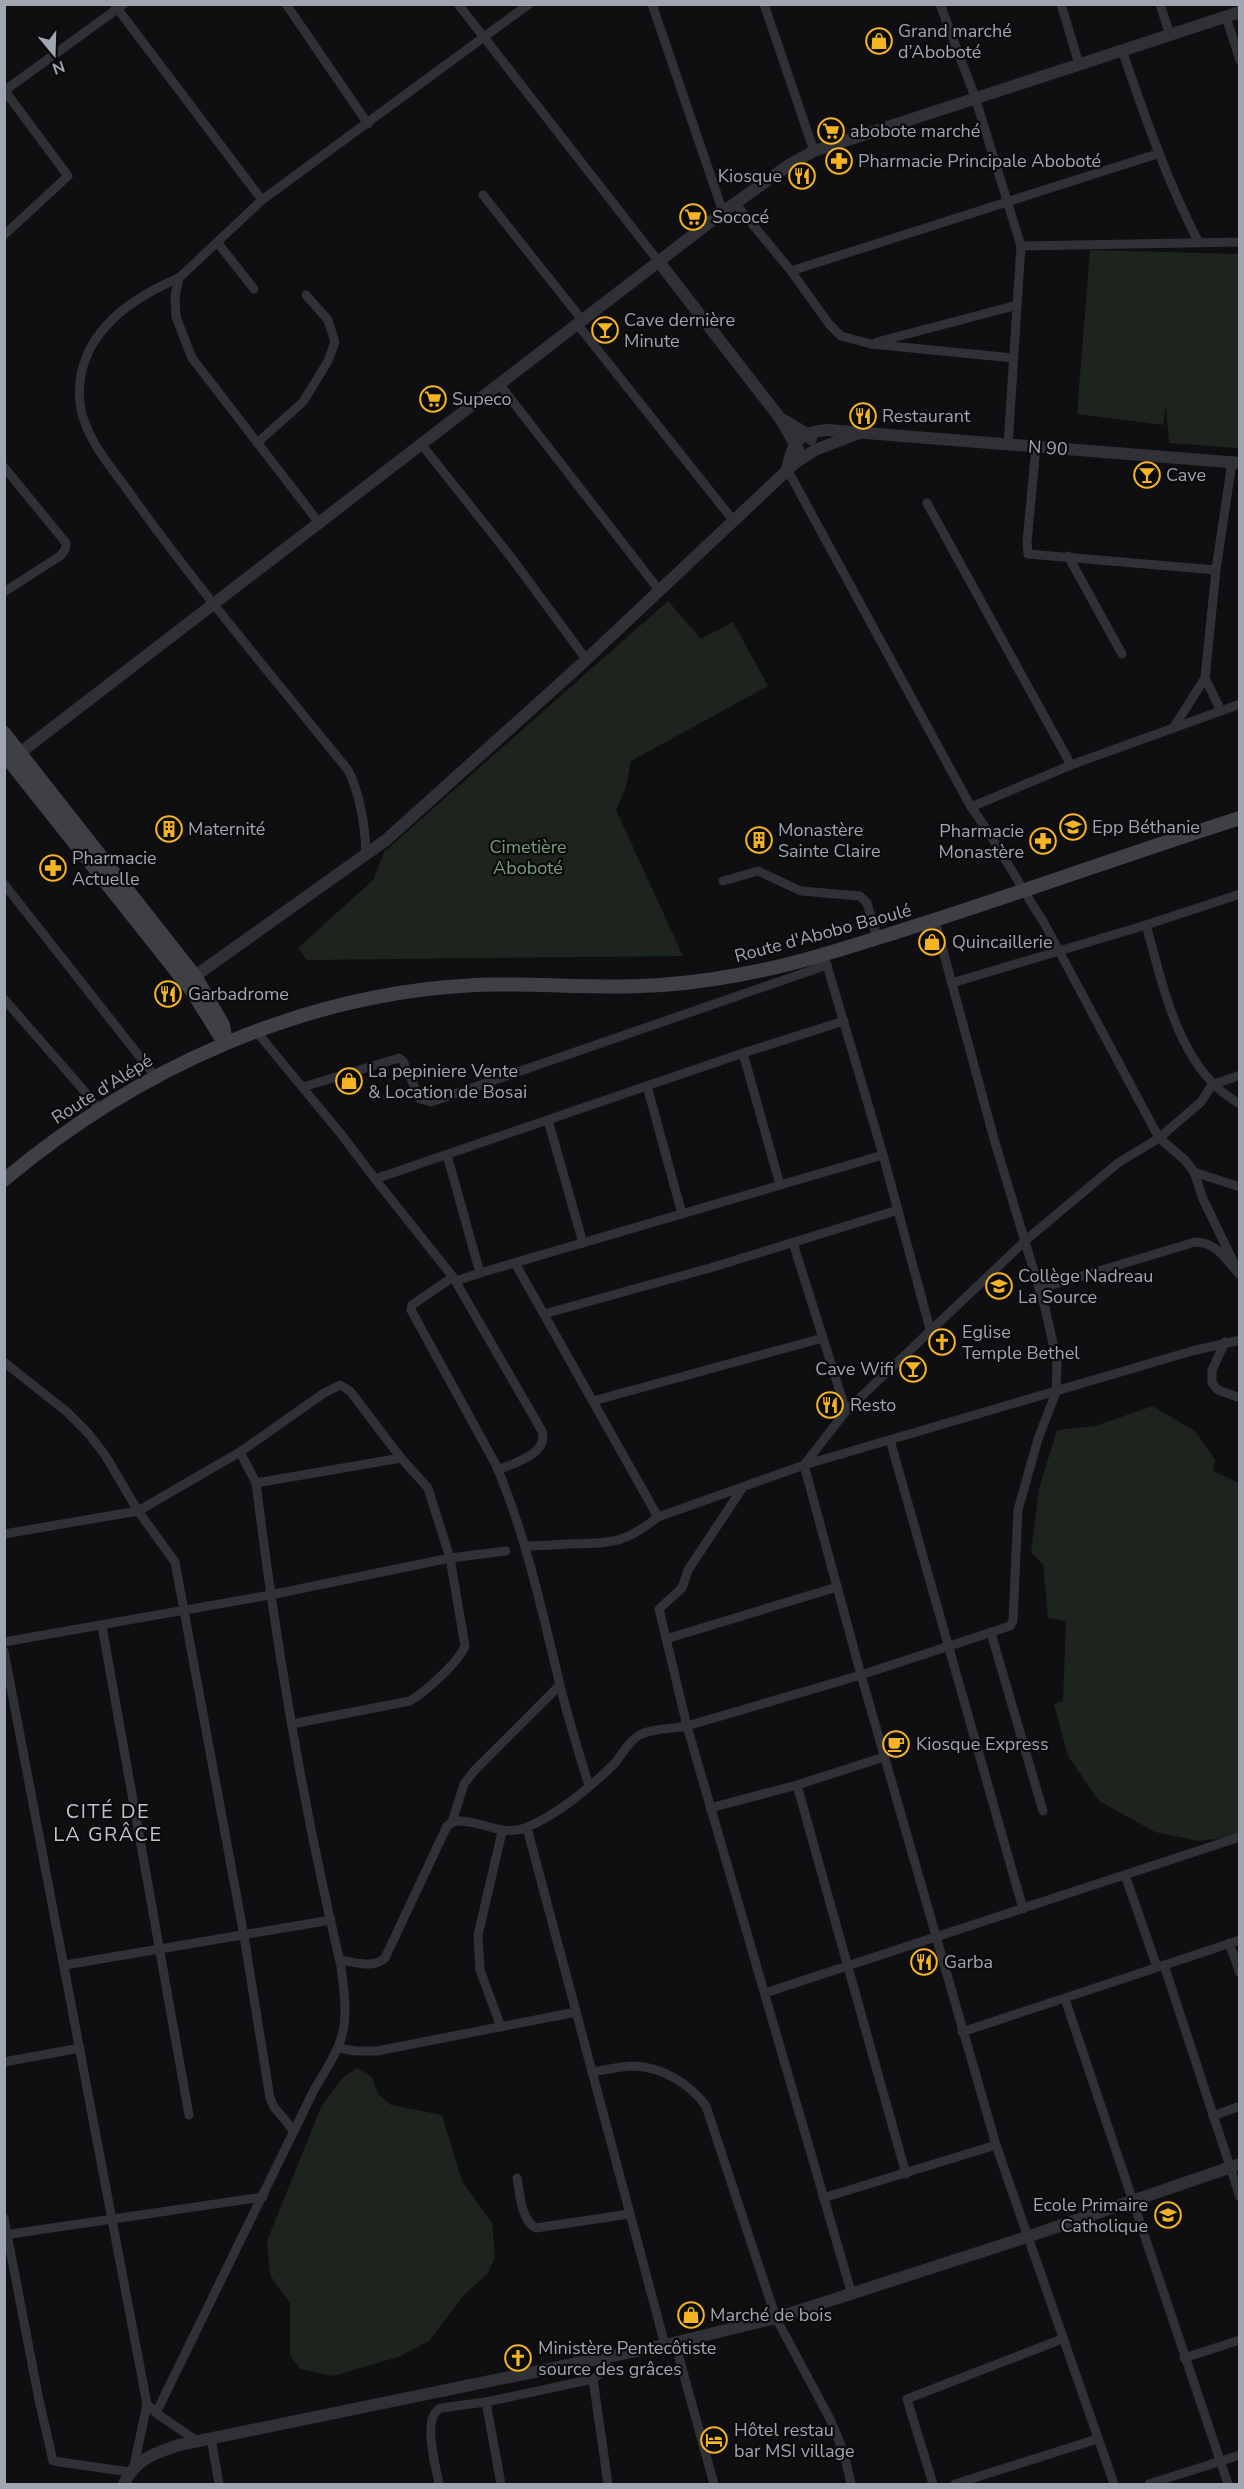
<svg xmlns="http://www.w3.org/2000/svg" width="1244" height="2489" viewBox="0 0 1244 2489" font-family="'Nunito Sans',sans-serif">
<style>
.green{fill:#1c241d}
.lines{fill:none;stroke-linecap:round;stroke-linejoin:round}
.minor{stroke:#303136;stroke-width:9}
.tertiary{stroke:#303136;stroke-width:12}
.secondary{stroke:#3e4046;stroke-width:14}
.labels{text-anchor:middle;stroke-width:4.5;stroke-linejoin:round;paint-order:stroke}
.poi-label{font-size:18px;fill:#a0a5b2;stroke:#0b0b0c;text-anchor:start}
.street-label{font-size:18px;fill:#a0a5b2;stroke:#0b0b0c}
.park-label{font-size:18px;fill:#769e7a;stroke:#0b0b0c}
.neighbourhood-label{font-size:20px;letter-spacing:1.5px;fill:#c1c4ce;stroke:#0b0b0c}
</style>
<rect width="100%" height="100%" fill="#0f0f11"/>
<g class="green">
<path d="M 1090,250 L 1239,254 L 1239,448 L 1169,443 L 1166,405 L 1163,425 L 1077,414 Z"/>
<path d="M 668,601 L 701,639 L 733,622 L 768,686 L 631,761 L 626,787 L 616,810 L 683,956 L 307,960 L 298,948 L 373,880 L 384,852 Z"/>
<path d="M 1153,1406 L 1196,1432 L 1215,1460 L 1213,1471 L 1239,1483 L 1239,1836 L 1199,1841 L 1155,1832 L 1099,1801 L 1068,1756 L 1054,1704 L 1063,1701 L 1066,1621 L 1048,1618 L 1043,1564 L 1031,1553 L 1039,1489 L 1057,1430 L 1095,1426 Z"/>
<path d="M 357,2068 L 372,2077 L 378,2094 L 391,2105 L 442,2115 L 462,2181 L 492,2223 L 495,2257 L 488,2273 L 463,2296 L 429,2341 L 398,2357 L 333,2376 L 300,2369 L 290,2355 L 290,2303 L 270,2275 L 267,2241 L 321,2107 L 342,2078 Z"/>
</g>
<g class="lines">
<g class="minor">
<path d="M 114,4 L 262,200"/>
<path d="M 286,4 L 368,124"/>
<path d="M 458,4 L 659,262"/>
<path d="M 652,4 L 723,212"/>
<path d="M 764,4 L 814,151"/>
<path d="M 940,4 L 975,97 L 1021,246 L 1008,445"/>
<path d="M 1061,4 L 1079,64"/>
<path d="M 1160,4 L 1170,35"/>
<path d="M 1226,17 L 1240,60"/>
<path d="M 1122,50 C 1145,117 1167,181 1199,243"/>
<path d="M 4,91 L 124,4"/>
<path d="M 483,195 L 583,321"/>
<path d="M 735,203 L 791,271 L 829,324 L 841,336 L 871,344 L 1013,358"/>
<path d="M 4,235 L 68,176 L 5,91"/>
<path d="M 217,242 L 254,289"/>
<path d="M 1021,246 L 1240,242"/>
<path d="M 791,271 L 1157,154"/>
<path d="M 179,278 C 126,300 73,339 80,404 C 85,440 114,470 134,499 C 201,592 276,681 348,770 C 361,796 365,825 366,854"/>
<path d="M 578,325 L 733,520"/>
<path d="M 877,342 L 1017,305"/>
<path d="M 500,385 L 659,590"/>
<path d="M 257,443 L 303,402 L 328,361 L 335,342 L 328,320 L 306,295"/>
<path d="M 422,445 L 510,556 L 586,659"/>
<path d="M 1036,447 L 1027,542 L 1028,554 L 1216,570"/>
<path d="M 4,467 L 66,543 L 65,550 L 60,556 L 4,592"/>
<path d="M 787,469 L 971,807 C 998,843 1018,884 1043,921 L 1159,1138 L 1185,1160 L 1194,1172 L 1240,1187"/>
<path d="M 927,503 L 1071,765"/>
<path d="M 320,524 L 192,358 L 176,317 L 175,296 L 179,278 L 262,200 L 529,4"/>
<path d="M 1068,556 L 1122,654"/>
<path d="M 1205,678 L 1221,711"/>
<path d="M 1174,727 L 1205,678 L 1216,570 L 1232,462"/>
<path d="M 971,807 L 1071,765 L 1240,704"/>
<path d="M 723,881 L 758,871 L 801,891 L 860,896 L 867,903 L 877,938"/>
<path d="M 4,884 L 155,1076"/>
<path d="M 1146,925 C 1164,987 1178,1070 1240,1104"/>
<path d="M 826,962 L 883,1155 L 930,1329"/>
<path d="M 952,983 L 1146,925 L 1240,894"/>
<path d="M 4,999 L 100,1109"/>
<path d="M 256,1031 L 341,1134 L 375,1179 L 743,1053 L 844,1021"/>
<path d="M 743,1053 L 780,1185"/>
<path d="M 647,1086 L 682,1214"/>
<path d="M 303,1087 L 399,1058 L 403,1061 L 420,1099 L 431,1102 L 827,965"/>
<path d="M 548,1120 L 583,1243"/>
<path d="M 447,1155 L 480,1273 L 883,1155"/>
<path d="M 1194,1172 L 1203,1199 L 1234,1263"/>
<path d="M 375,1179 L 453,1277 L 542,1431 C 549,1454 514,1463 498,1470"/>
<path d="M 793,1243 L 846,1411"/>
<path d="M 515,1263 L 658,1517"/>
<path d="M 453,1277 L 412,1305 L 411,1310 L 496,1465 C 526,1536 542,1611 560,1685 C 568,1719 579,1752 589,1786"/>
<path d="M 456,1281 L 480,1273"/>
<path d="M 1039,1289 L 1195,1242 C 1217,1242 1226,1260 1240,1275"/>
<path d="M 544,1314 L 710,1268 L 898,1210"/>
<path d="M 1225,1342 L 1212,1370 L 1212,1383 L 1218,1390 L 1240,1398"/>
<path d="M 4,1362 L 67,1412 L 88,1433 L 105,1455 L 138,1511 L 175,1562 L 244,1936 L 270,2098 L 274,2107 L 294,2131"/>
<path d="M 593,1401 L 823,1338"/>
<path d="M 890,1440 L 1023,1909"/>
<path d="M 240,1452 L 324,1393 L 340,1385 L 350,1391 L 401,1458"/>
<path d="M 4,1534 L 138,1511 L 240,1452 L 256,1483 L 401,1458 L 428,1488 L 450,1558 L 465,1646 C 458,1663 425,1692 410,1701 L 292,1724"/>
<path d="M 525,1546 C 539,1546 553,1545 567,1544 C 609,1543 623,1545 658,1517 L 804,1465 L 1192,1351 L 1240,1340"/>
<path d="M 102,1626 L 189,2115"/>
<path d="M 991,1633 L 1043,1811"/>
<path d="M 666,1639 L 837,1587"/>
<path d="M 4,1642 L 270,1595 L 450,1558 L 506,1551"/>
<path d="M 4,1651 L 147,2404 L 156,2413 L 197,2441"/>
<path d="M 797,1785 L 906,2174"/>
<path d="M 710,1808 L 797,1785 L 884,1757"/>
<path d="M 452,1822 L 464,1784 L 474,1771 L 560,1685"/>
<path d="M 527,1828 L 665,2345"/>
<path d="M 1125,1875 L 1157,1967"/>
<path d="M 1229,1943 L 1240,1973"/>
<path d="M 340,1960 C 356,1962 372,1969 385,1958 L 447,1826 C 465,1810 498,1839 525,1828 C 556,1816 591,1787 614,1764 C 622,1755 628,1742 638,1736 C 651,1728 673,1729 687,1726 L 659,1609 L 682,1588 L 688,1570 L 743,1487"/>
<path d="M 65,1965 L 331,1920"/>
<path d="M 1164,1965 L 1240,2197"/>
<path d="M 765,1993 L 1240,1837"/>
<path d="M 1065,1999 L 1228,2484"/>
<path d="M 501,2027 L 480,1970 L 478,1935 L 502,1832"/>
<path d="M 962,2032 L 1240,1940"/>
<path d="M 338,2048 L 356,2051 L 377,2051 L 576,2012"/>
<path d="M 4,2062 L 80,2048"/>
<path d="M 592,2072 C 605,2070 621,2066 634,2066 C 662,2067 690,2084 706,2106 L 776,2318 L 830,2419 L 844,2453 L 851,2484"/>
<path d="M 1213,2116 L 1240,2106"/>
<path d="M 517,2178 C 520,2193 521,2221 536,2228 L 629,2214"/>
<path d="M 823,2198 L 996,2145"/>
<path d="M 4,2218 L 39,2400 L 53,2461 L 130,2472"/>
<path d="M 4,2235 L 263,2197"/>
<path d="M 852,2295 L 687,1726 L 861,1675 L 1010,1626 L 1013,1621 L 1018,1510 L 1038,1439 L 1056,1392 L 1057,1361 L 1045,1308 L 994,1139 L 935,921"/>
<path d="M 675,2343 L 714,2484"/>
<path d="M 605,2357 L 606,2369 L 593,2379 L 608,2484"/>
<path d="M 1184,2358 L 1240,2340"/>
<path d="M 156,2413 L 314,2090 C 322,2076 331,2063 337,2049 C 350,2023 344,1993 341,1966 C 303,1807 276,1645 256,1483"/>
<path d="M 211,2438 L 219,2484"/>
<path d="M 134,2466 L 147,2404"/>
<path d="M 439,2484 C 436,2467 421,2416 441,2408 L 486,2402"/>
<path d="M 501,2484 L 486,2402 L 593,2379"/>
<path d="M 933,2484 L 907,2399 L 1062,2339"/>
<path d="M 955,2484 L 1097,2439"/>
<path d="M 1114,2484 L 996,2145 L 861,1675 L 804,1465 L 846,1411 L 1026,1240 L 1118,1163 L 1159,1138 L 1201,1102 L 1212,1085 L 1240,1075"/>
<path d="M 1149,2484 L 1240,2455"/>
</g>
<g class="tertiary">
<path d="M 659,262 L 780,418 L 798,449"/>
<path d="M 780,418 L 807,434 L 811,439"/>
<path d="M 787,469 C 794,442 797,432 828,430 L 1240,463"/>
<path d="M 12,759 L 723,212 L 789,165 L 814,151 L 1240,12"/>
<path d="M 188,981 L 386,840 L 576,669 L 795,463 L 815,450 L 857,434"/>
<path d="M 124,2484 C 135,2460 154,2453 179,2445 L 665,2345 L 776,2318 L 1027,2237 L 1240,2164"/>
</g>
<g class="secondary">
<path d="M 4,733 L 195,976 L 223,1025 L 226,1042"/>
<path d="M 4,754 L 192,991 L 220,1036"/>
<path d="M 4,1180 C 136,1069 303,993 476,985 C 531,983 586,988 640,986 C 673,985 706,981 738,975 C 794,965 849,947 903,930 C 1016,895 1127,854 1240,818"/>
</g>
</g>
<defs>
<g id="shop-ring" transform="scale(1.35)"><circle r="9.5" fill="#0b0b0c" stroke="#f6b423" stroke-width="1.5"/><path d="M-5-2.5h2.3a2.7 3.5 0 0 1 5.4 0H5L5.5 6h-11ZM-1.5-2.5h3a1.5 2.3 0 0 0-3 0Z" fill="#f6b423"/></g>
<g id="supermarket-ring" transform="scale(1.35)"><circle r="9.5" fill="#0b0b0c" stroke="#f6b423" stroke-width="1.5"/><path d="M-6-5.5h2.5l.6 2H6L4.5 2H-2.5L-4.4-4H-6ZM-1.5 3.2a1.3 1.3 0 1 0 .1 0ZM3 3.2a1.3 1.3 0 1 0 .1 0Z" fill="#f6b423"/></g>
<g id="pharmacy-ring" transform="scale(1.35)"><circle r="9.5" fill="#0b0b0c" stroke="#f6b423" stroke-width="1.5"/><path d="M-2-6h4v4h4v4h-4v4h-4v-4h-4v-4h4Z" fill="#f6b423"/></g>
<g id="restaurant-ring" transform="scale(1.35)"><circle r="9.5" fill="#0b0b0c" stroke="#f6b423" stroke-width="1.5"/><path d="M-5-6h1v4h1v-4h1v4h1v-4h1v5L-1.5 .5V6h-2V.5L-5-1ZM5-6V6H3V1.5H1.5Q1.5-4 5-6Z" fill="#f6b423"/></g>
<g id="bar-ring" transform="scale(1.35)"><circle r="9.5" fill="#0b0b0c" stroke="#f6b423" stroke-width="1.5"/><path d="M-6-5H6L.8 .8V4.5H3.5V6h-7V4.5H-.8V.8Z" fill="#f6b423"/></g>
<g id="school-ring" transform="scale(1.35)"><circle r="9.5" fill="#0b0b0c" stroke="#f6b423" stroke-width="1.5"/><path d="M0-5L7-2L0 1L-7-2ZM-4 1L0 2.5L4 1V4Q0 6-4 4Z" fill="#f6b423"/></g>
<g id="building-ring" transform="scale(1.35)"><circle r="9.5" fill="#0b0b0c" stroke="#f6b423" stroke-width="1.5"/><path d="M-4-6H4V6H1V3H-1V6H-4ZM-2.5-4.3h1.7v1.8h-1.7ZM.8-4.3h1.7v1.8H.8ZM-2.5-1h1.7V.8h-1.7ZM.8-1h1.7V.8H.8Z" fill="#f6b423"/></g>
<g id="church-ring" transform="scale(1.35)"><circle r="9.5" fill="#0b0b0c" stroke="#f6b423" stroke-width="1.5"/><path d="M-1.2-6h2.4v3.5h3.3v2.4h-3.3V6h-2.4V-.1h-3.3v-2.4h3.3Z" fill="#f6b423"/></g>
<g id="cafe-ring" transform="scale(1.35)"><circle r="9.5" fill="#0b0b0c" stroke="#f6b423" stroke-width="1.5"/><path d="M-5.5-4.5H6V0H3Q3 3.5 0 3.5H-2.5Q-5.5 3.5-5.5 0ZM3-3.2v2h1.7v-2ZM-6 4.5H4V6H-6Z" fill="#f6b423"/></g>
<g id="hotel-ring" transform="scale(1.35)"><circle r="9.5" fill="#0b0b0c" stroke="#f6b423" stroke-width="1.5"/><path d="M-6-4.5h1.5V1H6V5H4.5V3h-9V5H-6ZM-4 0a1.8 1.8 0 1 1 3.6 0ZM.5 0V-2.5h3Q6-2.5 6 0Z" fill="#f6b423"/></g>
</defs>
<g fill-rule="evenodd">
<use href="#shop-ring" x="879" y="41"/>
<use href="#supermarket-ring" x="831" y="131"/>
<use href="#pharmacy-ring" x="839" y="161"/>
<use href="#restaurant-ring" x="802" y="176"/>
<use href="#supermarket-ring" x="693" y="217"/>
<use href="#bar-ring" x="605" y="330"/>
<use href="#supermarket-ring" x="433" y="399"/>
<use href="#restaurant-ring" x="863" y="416"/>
<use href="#bar-ring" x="1147" y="475"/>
<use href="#school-ring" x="1073" y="827"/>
<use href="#building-ring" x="169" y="829"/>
<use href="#building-ring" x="759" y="840"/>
<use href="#pharmacy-ring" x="1043" y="841"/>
<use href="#pharmacy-ring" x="53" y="868"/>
<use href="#shop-ring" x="932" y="942"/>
<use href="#restaurant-ring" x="168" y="994"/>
<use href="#shop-ring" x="349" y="1081"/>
<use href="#school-ring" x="999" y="1286"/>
<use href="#church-ring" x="942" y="1342"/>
<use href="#bar-ring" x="913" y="1369"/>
<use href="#restaurant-ring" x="830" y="1405"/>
<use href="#cafe-ring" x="896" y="1744"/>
<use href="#restaurant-ring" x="924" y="1962"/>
<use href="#school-ring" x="1168" y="2215"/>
<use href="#shop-ring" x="691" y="2315"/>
<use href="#church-ring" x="518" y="2358"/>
<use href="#hotel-ring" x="714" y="2440"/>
</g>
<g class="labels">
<g class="poi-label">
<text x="898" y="37">Grand marché<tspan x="898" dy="21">d’Aboboté</tspan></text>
<text x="850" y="137">abobote marché</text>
<text x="858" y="167">Pharmacie Principale Aboboté</text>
<text x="782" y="182" text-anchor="end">Kiosque</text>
<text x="712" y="223">Sococé</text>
<text x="624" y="326">Cave dernière<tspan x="624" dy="21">Minute</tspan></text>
<text x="452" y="405">Supeco</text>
<text x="882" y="422">Restaurant</text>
<text x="1166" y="481">Cave</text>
<text x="1092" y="833">Epp Béthanie</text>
<text x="188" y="835">Maternité</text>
<text x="778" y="836">Monastère<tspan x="778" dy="21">Sainte Claire</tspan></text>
<text x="1024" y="837" text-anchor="end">Pharmacie<tspan x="1024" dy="21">Monastère</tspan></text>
<text x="72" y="864">Pharmacie<tspan x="72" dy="21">Actuelle</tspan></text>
<text x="952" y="948">Quincaillerie</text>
<text x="188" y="1000">Garbadrome</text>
<text x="368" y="1077">La pepiniere Vente<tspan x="368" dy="21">&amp; Location de Bosai</tspan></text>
<text x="1018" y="1282">Collège Nadreau<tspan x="1018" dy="21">La Source</tspan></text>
<text x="962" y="1338">Eglise<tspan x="962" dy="21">Temple Bethel</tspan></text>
<text x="894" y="1375" text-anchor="end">Cave Wifi</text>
<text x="850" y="1411">Resto</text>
<text x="916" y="1750">Kiosque Express</text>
<text x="944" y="1968">Garba</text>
<text x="1148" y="2211" text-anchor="end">Ecole Primaire<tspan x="1148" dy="21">Catholique</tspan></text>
<text x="710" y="2321">Marché de bois</text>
<text x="538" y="2354">Ministère Pentecôtiste<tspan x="538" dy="21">source des grâces</tspan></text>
<text x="734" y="2436">Hôtel restau<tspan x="734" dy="21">bar MSI village</tspan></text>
</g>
<g class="street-label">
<text transform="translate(1048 448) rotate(4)" y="6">N 90</text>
<text transform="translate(823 933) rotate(-15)" y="6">Route d'Abobo Baoulé</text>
<text transform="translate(102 1089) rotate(-32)" y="6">Route d'Alépé</text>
</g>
<g class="park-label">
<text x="528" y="853">Cimetière<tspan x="528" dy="21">Aboboté</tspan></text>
</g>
<g class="neighbourhood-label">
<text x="108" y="1818">CITÉ DE<tspan x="108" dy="23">LA GRÂCE</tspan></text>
</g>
</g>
<rect width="1244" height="2489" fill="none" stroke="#a0a5b2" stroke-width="12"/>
<g transform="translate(54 54) rotate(161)" stroke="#0b0b0c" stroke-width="4.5" paint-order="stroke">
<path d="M0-4.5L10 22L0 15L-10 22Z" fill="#a0a5b2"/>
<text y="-9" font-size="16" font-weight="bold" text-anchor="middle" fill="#a0a5b2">N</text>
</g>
</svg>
